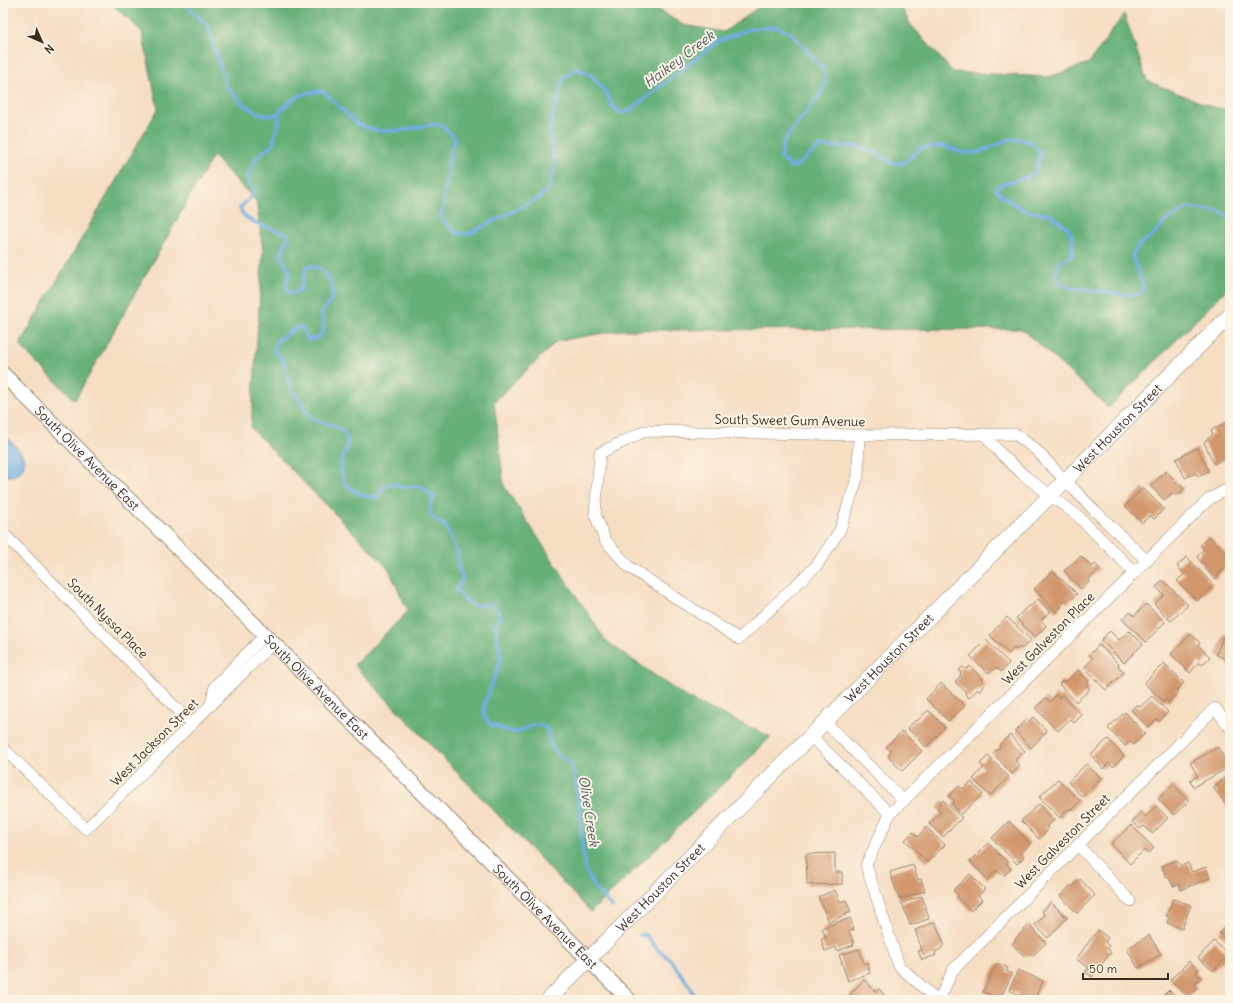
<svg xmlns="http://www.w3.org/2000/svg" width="1233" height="1003" viewBox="0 0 1233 1003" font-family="Delius,sans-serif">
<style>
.forest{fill:#66b078;stroke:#506d4b}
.water{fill:#71ace2;stroke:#566b80}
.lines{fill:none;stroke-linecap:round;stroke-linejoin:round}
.stream{stroke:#71ace2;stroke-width:3.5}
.building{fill:#d2976d}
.minor-casing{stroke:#988470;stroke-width:12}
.tertiary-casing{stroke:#988470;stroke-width:16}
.secondary-casing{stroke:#988470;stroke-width:16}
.minor{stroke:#fff;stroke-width:11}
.tertiary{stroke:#fff;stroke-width:14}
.secondary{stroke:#fff;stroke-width:15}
.labels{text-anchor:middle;stroke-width:4;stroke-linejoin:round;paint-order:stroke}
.street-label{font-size:13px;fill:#3b2a1e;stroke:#fcf5e5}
.water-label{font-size:14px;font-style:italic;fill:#4e5863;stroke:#fcf5e5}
</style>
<rect width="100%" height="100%" fill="#fcf5e5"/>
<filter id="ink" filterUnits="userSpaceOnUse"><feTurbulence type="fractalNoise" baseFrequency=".025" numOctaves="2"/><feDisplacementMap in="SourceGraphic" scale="8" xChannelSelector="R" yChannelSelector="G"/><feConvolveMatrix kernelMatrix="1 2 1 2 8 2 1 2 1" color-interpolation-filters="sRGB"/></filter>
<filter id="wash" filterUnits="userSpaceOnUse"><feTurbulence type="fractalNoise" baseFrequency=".012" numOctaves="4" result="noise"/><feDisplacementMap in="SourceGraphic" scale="16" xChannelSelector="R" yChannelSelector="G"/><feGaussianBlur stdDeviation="0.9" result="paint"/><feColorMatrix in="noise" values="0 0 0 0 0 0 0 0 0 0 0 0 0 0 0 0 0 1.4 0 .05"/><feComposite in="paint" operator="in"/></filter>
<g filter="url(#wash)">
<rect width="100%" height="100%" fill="#f6dec3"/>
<path class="forest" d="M 111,3 L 648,3 L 683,25 L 724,32 L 764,3 L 899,3 L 911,25 L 953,72 L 1049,77 L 1089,63 L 1124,14 L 1147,81 L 1216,108 L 1230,109 L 1230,286 L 1109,408 L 1022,329 L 622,330 L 557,341 L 494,402 L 504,486 L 606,641 L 687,698 L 771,737 L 591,912 L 354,665 L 408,611 L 388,568 L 251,428 L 263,250 L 256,201 L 213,156 L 75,400 L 19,345 L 158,109 L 142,32 Z"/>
<path class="water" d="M 3,434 C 12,443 32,457 21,471 C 16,476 10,477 3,475 Z"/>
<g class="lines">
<g class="stream">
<path d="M 186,3 L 192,11 L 207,24 L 226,85 L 241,102 L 257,113 L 268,116 L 278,114 C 291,98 302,92 323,91 L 357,124 L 379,131 L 398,131 L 424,126 L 440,124 L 455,138 L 450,155 L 441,218 L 456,233 L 468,234 L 512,212 L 539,198 L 550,187 L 555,162 L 549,131 L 563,78 L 577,69 L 591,75 L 606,92 L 612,106 L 622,113 L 631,110 L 717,42 L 749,29 L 777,27 L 791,33 L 823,69 L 826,81 L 821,93 L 783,143 L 781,158 L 791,167 L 799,164 L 819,147 L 858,146 L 877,153 L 890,162 L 898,164 L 905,162 L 921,148 L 943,146 L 965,153 L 979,152 L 995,146 L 1006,140 L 1020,139 L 1032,143 L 1040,154 L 1036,171 L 1026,178 L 1005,183 L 996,188 L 999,193 L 1023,210 L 1051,215 L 1068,228 L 1073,239 L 1072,256 L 1059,262 L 1056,274 L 1060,283 L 1071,288 L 1130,295 L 1139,294 L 1144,288 L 1132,256 L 1138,246 L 1154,234 L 1166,221 L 1187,208 L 1219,211 L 1230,218"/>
<path d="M 278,114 L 279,122 L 272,146 L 264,151 L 254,161 L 248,178 L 249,183 L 255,191 L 250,198 L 240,208 C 245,224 272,228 287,234 L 289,238 C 279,255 279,255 290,271 L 286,286 L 288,292 L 292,293 L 300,290 C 303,282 303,274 308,266 C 320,266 327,273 331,284 C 331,287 333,291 333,294 C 332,302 326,307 321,313 C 325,329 327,337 308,340 L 303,329 L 297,327 L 277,341 L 274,350 L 283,360 L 291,388 L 312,419 C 326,423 351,427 347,447 C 345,453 340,461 341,467 C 341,472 343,478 344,483 L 359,494 L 377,498 L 381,490 L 389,483 L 404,487 L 420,486 L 434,497 L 430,506 L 431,516 L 446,527 L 458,554 L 458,567 L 463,579 L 456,590 C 468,601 471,611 488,603 L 495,607 L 501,616 L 495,625 L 501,659 L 485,702 L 484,716 L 491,725 C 498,727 506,731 513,732 C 527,733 531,718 547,729 L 551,746 L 559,756 L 570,763 L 574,774 L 580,812 L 582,849 L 586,871 L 594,887 L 612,907"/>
<path d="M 640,935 L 646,935 L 657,949 L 670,959 L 689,985 L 697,1000"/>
</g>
</g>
<g id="blocks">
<g class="building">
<path d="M 1228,422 L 1230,427 L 1230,463 L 1228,463 L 1226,458 L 1214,464 L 1204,442 L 1213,434 L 1211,430 Z"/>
<path d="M 1197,448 L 1209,471 L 1198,476 L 1196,473 L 1185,478 L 1176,459 Z"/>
<path d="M 1166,471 L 1184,489 L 1178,495 L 1172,493 L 1164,500 L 1151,486 Z"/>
<path d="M 1143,488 L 1164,509 L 1154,519 L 1150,515 L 1142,523 L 1125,506 Z"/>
<path d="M 1209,536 L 1230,557 L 1230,563 L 1215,579 L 1205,568 L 1206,567 L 1197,557 L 1204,549 L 1200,545 Z"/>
<path d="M 1081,556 L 1092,567 L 1095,564 L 1100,569 L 1088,580 L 1089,582 L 1081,589 L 1064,571 Z"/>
<path d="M 1187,557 L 1213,585 L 1197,601 L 1177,581 L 1184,574 L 1177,566 Z"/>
<path d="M 1053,571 L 1077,594 L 1068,603 L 1065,601 L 1060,606 L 1061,607 L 1056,612 L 1034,589 Z"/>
<path d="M 1163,580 L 1188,605 L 1171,621 L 1154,604 L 1164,595 L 1156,587 Z"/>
<path d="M 1038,599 L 1050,612 L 1041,620 L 1046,626 L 1035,637 L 1016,618 L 1029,605 L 1030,607 Z"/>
<path d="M 1146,604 L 1165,622 L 1146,642 L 1122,619 L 1130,612 L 1134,616 Z"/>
<path d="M 1007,617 L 1031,640 L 1022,649 L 1020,647 L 1017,650 L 1014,648 L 1009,654 L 990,635 Z"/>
<path d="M 1110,631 L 1119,640 L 1129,631 L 1143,644 L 1124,663 L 1101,640 Z"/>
<path d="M 1191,634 L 1200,643 L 1198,645 L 1210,657 L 1202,665 L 1199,662 L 1190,673 L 1171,654 Z"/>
<path d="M 1224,634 L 1230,637 L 1230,664 L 1225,662 L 1226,659 L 1216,655 Z"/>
<path d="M 986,640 L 1009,663 L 1001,672 L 997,668 L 988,673 L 970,656 Z"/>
<path d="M 1099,645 L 1119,664 L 1118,666 L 1124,672 L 1106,690 L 1084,668 L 1093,658 L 1089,655 Z"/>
<path d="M 1164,663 L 1184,683 L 1176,691 L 1178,692 L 1169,702 L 1165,700 L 1164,702 L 1144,683 Z"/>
<path d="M 970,666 L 983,679 L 982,681 L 985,684 L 979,691 L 978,689 L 969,698 L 965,694 L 966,692 L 955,682 L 961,675 L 960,674 L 961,672 L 959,671 L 962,667 L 967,669 Z"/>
<path d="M 1078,670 L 1089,682 L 1086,685 L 1090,689 L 1076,702 L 1059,684 L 1062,681 L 1066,682 Z"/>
<path d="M 941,683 L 965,706 L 948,721 L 926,699 Z"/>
<path d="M 1056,695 L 1059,698 L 1062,695 L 1082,715 L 1074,723 L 1070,719 L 1058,731 L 1035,708 L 1046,698 L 1050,702 Z"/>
<path d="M 1152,696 L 1168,712 L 1159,722 L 1157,719 L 1148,727 L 1131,710 L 1137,704 L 1140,707 Z"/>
<path d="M 928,710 L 945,727 L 926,747 L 907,728 L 916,720 L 917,721 Z"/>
<path d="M 1125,712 L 1145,734 L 1133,745 L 1130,741 L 1125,746 L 1108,728 Z"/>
<path d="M 1033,717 L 1047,731 L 1031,748 L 1015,731 L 1026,720 L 1028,722 Z"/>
<path d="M 902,731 L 922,751 L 902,771 L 888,757 L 891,751 L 886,747 Z"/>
<path d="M 1010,735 L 1025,751 L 1015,760 L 1020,766 L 1012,774 L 993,753 L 1000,747 L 999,745 Z"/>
<path d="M 1108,739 L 1124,756 L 1113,767 L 1109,763 L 1103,769 L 1091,755 Z"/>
<path d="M 1218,747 L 1229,767 L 1194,787 L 1190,780 L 1198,776 L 1190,763 Z"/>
<path d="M 988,756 L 1009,777 L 990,796 L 973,779 L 984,767 L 980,764 Z"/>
<path d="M 1086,764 L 1101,778 L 1082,797 L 1068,782 Z"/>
<path d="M 1230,775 L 1230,803 L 1226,805 L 1213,787 Z"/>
<path d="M 1058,779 L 1080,801 L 1071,810 L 1068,809 L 1060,818 L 1039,797 Z"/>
<path d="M 971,782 L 983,794 L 961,814 L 952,804 L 955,802 L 949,796 L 959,786 L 963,789 Z"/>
<path d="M 1173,784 L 1189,801 L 1174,815 L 1158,799 Z"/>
<path d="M 943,800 L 962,818 L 943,837 L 929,824 L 941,812 L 937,808 Z"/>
<path d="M 1039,804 L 1054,820 L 1046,827 L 1049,829 L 1039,839 L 1021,821 Z"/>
<path d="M 1156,806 L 1168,818 L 1152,834 L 1144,826 L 1140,829 L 1132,822 L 1141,812 L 1146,817 Z"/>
<path d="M 1009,821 L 1030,844 L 1021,854 L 1024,857 L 1017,864 L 992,838 Z"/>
<path d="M 1131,825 L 1154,848 L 1148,854 L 1144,850 L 1130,864 L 1111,844 Z"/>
<path d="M 926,827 L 945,845 L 927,862 L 905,840 L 913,832 L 918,837 Z"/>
<path d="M 988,843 L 1007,862 L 1006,863 L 1011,869 L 1003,876 L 997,870 L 987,879 L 970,861 Z"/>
<path d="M 835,853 L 835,872 L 842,872 L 842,884 L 807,885 L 806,854 Z"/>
<path d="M 1176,860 L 1181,866 L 1188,863 L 1192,872 L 1206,867 L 1210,878 L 1181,890 L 1179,884 L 1173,886 L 1168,876 L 1166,877 L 1162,866 Z"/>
<path d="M 913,865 L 918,880 L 921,879 L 925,891 L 899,899 L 890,872 Z"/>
<path d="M 970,874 L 985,889 L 978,896 L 982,900 L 971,911 L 957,897 L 958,895 L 953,890 Z"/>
<path d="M 1080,879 L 1095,895 L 1077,913 L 1060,896 L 1071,885 L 1073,887 Z"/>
<path d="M 835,890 L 840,902 L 846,900 L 851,912 L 829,922 L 818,897 Z"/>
<path d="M 922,896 L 929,919 L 910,925 L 902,903 Z"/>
<path d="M 1173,899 L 1191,905 L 1182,929 L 1167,923 L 1169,917 L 1166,916 Z"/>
<path d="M 1051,902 L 1067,918 L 1048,938 L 1035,925 L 1045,915 L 1042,912 Z"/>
<path d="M 850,918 L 854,930 L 849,931 L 854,945 L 837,951 L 836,947 L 825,951 L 821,939 L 826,938 L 822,928 Z"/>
<path d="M 1230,921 L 1230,943 L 1219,933 Z"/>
<path d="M 935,922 L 944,944 L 941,949 L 935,952 L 936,955 L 922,960 L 918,951 L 922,950 L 915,930 Z"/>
<path d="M 1029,925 L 1046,943 L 1032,956 L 1029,953 L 1025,957 L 1012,944 L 1016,940 L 1015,939 Z"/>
<path d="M 1098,930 L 1108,938 L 1105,942 L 1109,946 L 1107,948 L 1111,952 L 1092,977 L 1085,972 L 1089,968 L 1076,959 Z"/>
<path d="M 1149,935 L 1161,954 L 1138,968 L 1127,949 Z"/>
<path d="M 1214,941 L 1229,955 L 1213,971 L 1198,958 Z"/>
<path d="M 859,949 L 864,964 L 867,962 L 870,973 L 848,981 L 839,955 Z"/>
<path d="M 1189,961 L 1198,970 L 1196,973 L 1201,978 L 1194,985 L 1197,988 L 1188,997 L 1170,980 Z"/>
<path d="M 997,963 L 1008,968 L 1006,971 L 1012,974 L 1000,999 L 983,992 Z"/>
<path d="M 1018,970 L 1043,981 L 1034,1000 L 1016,1000 L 1018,994 L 1009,990 Z"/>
<path d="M 864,980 L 876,992 L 879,989 L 888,999 L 887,1000 L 848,1000 L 847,999 L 851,995 L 850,994 Z"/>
<path d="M 1169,990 L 1180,1000 L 1159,1000 Z"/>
<path d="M 1049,995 L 1060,1000 L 1047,1000 Z"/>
</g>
</g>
</g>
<g filter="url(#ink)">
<use href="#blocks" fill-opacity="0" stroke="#988470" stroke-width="1"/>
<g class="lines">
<g class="minor-casing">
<g id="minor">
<path d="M 984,434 L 1000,453 L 1026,477 L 1078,516 L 1135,573"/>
<path d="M 859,435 L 858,476 L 840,530 L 817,565 L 739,639 L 629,567 L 605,540 L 595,514 L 600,453 L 645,431 L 859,435 L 1015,434 L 1036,450 L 1092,508 L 1147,561"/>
<path d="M 3,533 L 192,724"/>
<path d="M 211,705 L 215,686 L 265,635"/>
<path d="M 825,722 L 904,801"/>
<path d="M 811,736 L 890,814"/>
<path d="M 3,748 L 86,829 L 273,643"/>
<path d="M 1078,845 L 1130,901"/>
<path d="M 937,1000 L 899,966 L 866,865 L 890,814 L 1209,499 L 1230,488"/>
<path d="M 939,1000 L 953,970 L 1215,708 L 1230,727"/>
<path d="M 1229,1000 L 1230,999"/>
</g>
</g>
<g class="tertiary-casing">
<g id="tertiary">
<path id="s1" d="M 3,374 L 273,643 L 629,1000"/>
</g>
</g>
<g class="secondary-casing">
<g id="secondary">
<path id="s2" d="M 548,1000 L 1230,315"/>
</g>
</g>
<use href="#minor" class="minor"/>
<use href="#tertiary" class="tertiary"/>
<use href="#secondary" class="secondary"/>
</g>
</g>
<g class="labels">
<g class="street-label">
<text transform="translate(790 420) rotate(1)" y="5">South Sweet Gum Avenue</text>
<text dy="5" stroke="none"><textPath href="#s2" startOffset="807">West Houston Street</textPath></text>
<text dy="5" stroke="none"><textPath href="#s1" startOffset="119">South Olive Avenue East</textPath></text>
<text transform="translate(108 618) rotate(45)" y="5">South Nyssa Place</text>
<text transform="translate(1048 638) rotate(-45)" y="5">West Galveston Place</text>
<text dy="5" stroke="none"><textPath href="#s2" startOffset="483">West Houston Street</textPath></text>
<text dy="5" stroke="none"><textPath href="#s1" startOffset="443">South Olive Avenue East</textPath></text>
<text transform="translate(154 742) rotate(-45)" y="5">West Jackson Street</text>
<text transform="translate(1062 841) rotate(-45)" y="5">West Galveston Street</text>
<text dy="5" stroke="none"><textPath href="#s2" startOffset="159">West Houston Street</textPath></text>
<text dy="5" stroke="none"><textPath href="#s1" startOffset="767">South Olive Avenue East</textPath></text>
</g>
<g class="water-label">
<text transform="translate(679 59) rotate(-37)" y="5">Haikey Creek</text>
<text transform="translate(589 811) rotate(81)" y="5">Olive Creek</text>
</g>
</g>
<rect width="1233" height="1003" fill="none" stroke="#fcf5e5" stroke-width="16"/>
<g transform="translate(42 42) rotate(135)" stroke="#fcf5e5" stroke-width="3" paint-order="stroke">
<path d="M0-3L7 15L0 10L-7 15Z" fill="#3b2a1e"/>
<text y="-6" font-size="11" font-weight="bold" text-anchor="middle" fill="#3b2a1e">N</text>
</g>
<path d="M1083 973v6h85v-6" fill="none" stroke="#3b2a1e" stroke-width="2"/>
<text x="1089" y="973" font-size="12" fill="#3b2a1e" stroke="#fcf5e5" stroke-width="3" paint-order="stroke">50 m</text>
</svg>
